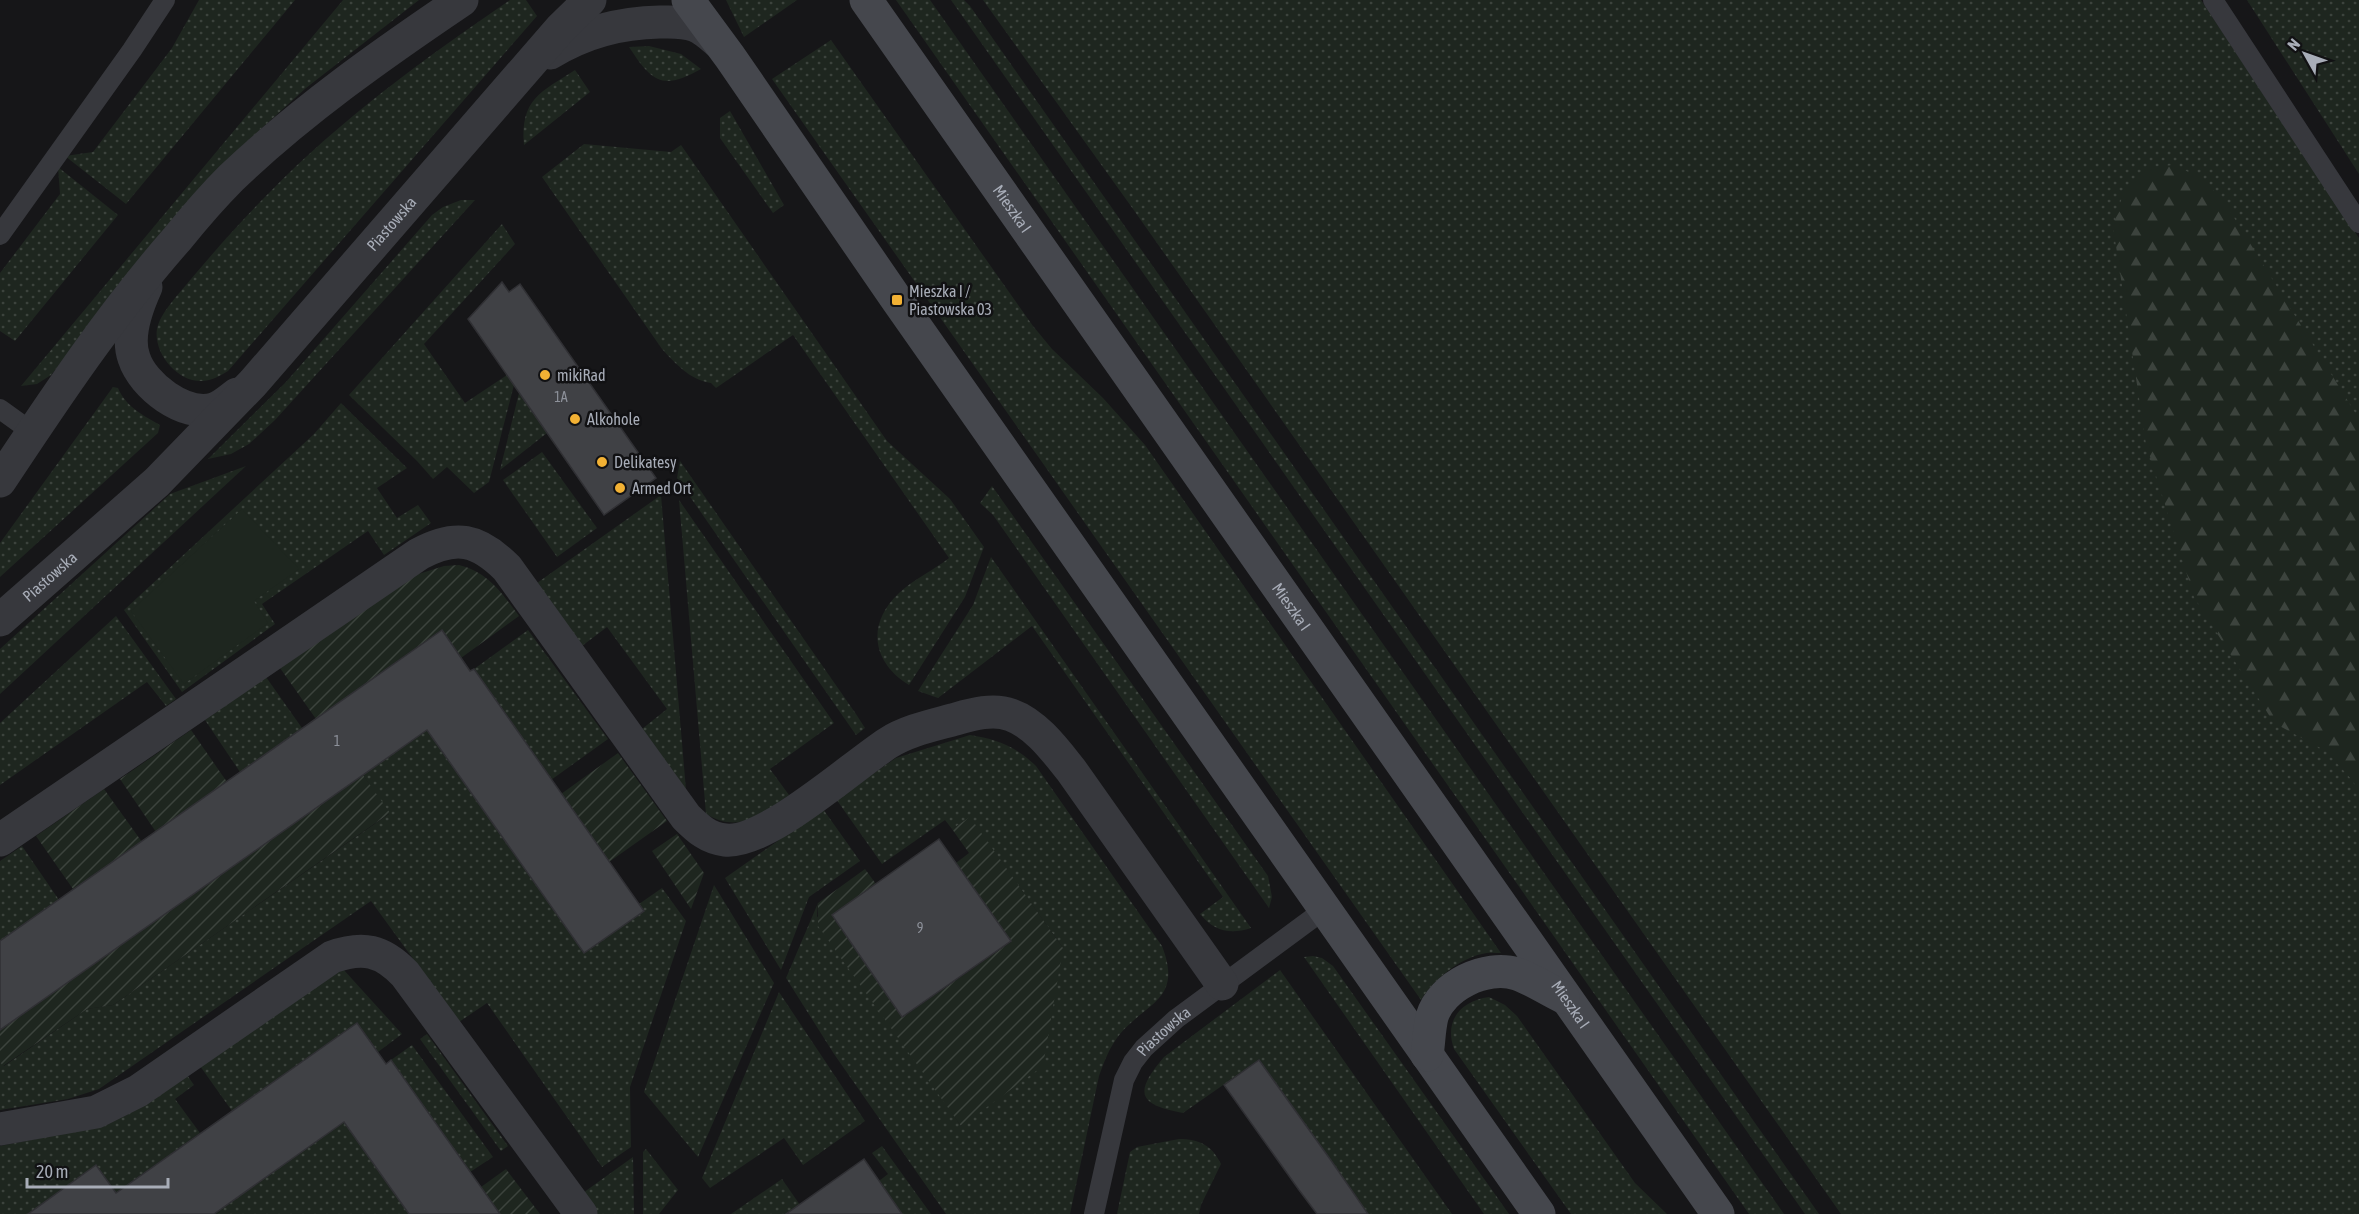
<svg xmlns="http://www.w3.org/2000/svg" width="2359" height="1214" viewBox="0 0 2359 1214" font-family="'Asap Condensed',sans-serif">
<style>
.grass{fill:url(#grass-dots)}
.forest{fill:url(#forest-firs)}
.park{fill:#1e261f}
.garden{fill:url(#garden-furrows)}
.building{fill:#404145;stroke:#303034;stroke-width:1.5}
.lines{fill:none;stroke-linecap:round;stroke-linejoin:round}
.lane{stroke:#37383d;stroke-width:20}
.street{stroke:#37383d;stroke-width:33}
.secondary{stroke:#45474d;stroke-width:33}
.poi-dot{fill:#f2b134;stroke:#111113;stroke-width:2}
.labels{text-anchor:middle;stroke-width:5;stroke-linejoin:round;paint-order:stroke}
.number-label{font-size:14px;fill:#8e929b}
.street-label{font-size:16px;fill:#a8adb8;stroke:#111113}
.poi-label{font-size:16px;fill:#a8adb8;stroke:#111113;text-anchor:start}
</style>
<defs>
<pattern id="grass-dots" width="8" height="8" patternUnits="userSpaceOnUse" patternTransform="scale(1.5)"><rect width="8" height="8" fill="#1e261f"/><path d="M2 2h.1M6 6h.1" fill="none" stroke="#3c433d" stroke-width="1.8" stroke-linecap="round"/></pattern>
<pattern id="forest-firs" width="22" height="20" patternUnits="userSpaceOnUse" patternTransform="scale(1.5)"><rect width="22" height="20" fill="#1e261f"/><path d="M5 1l3.5 6h-7zM16 11l3.5 6h-7z" fill="#3c433d"/></pattern>
<pattern id="garden-furrows" width="10" height="10" patternUnits="userSpaceOnUse" patternTransform="scale(1.5)"><rect width="10" height="10" fill="#1e261f"/><path d="M-1 1l2-2M0 10L10 0M9 11l2-2" fill="none" stroke="#3c433d"/></pattern>
</defs>
<rect width="100%" height="100%" fill="#161618"/>
<g class="grass">
<path d="M 199,0 L 295,0 L 126,204 L 65,156 L 93,152 L 172,48 Z"/>
<path d="M 343,0 L 419,0 L 306,88 L 241,147 L 51,375 L 37,384 L 21,386 Z"/>
<path d="M 510,0 L 526,0 L 537,16 L 228,371 C 220,376 213,380 203,381 C 178,383 153,353 157,329 C 159,318 168,307 175,298 C 205,262 236,226 269,193 C 341,119 425,58 510,0 Z"/>
<path d="M 726,0 L 797,0 L 744,37 Z"/>
<path d="M 896,0 L 930,0 L 1784,1214 L 1749,1214 Z"/>
<path d="M 951,0 L 964,0 L 970,6 L 1819,1214 L 1805,1214 Z"/>
<path d="M 983,0 L 2201,0 L 2359,238 L 2359,1214 L 1841,1214 L 1133,209 Z"/>
<path d="M 2247,0 L 2359,0 L 2359,174 Z"/>
<path d="M 831,40 L 1033,326 L 1052,349 L 1103,398 L 1145,445 L 1501,953 C 1495,953 1488,952 1482,954 C 1459,959 1433,980 1421,1000 L 772,79 Z"/>
<path d="M 649,46 L 681,54 L 701,69 C 662,91 652,82 629,47 Z"/>
<path d="M 575,70 L 590,92 L 524,145 C 520,99 541,92 575,70 Z"/>
<path d="M 730,111 L 784,205 L 773,213 L 720,138 L 720,118 Z"/>
<path d="M 584,144 L 671,152 L 681,145 L 887,441 L 950,499 L 984,547 L 965,597 L 909,685 C 872,662 866,624 899,593 C 914,579 934,570 949,558 L 793,335 L 716,388 L 711,383 C 690,380 676,364 662,349 L 542,177 Z"/>
<path d="M 58,167 L 118,215 L 15,341 L 0,331 L 0,273 L 60,194 Z"/>
<path d="M 461,200 L 475,200 L 275,420 L 249,444 L 231,454 L 208,459 L 286,382 L 432,215 L 443,207 Z"/>
<path d="M 502,224 L 515,244 L 424,344 L 465,403 L 507,375 L 514,385 L 489,482 L 474,493 L 447,467 L 433,479 L 417,461 L 349,395 Z"/>
<path d="M 113,387 L 118,388 C 126,407 144,416 160,425 L 158,433 L 0,577 L 0,543 Z"/>
<path d="M 519,393 L 547,433 L 500,470 Z"/>
<path d="M 341,403 L 407,468 L 377,488 L 397,518 L 418,505 L 431,523 L 384,555 L 368,531 L 262,604 L 275,624 L 182,692 L 124,610 L 314,434 Z"/>
<path d="M 542,452 L 597,528 L 557,557 L 503,480 Z"/>
<path d="M 680,461 L 856,714 L 865,728 L 856,735 L 677,478 Z"/>
<path d="M 246,466 L 0,694 L 0,649 L 170,494 Z"/>
<path d="M 992,486 L 1268,876 L 1272,897 L 1269,908 L 993,515 L 980,503 Z"/>
<path d="M 661,495 L 686,790 L 642,729 L 667,709 L 607,627 L 582,646 L 537,583 Z"/>
<path d="M 679,500 L 834,723 L 770,769 L 789,795 C 761,815 739,834 706,814 Z"/>
<path d="M 991,557 L 1251,928 C 1230,935 1214,931 1200,914 L 1223,897 L 1032,626 L 938,698 L 918,691 L 973,605 Z"/>
<path d="M 116,616 L 176,699 L 166,706 L 147,682 L 0,785 L 0,723 Z"/>
<path d="M 528,630 L 608,739 L 551,780 L 474,669 Z"/>
<path d="M 266,677 L 302,728 L 240,772 L 205,720 Z"/>
<path d="M 414,712 L 584,953 L 639,904 L 662,888 L 686,921 L 630,1087 L 631,1147 L 602,1167 L 487,1003 L 459,1022 L 371,901 L 99,1089 L 68,1099 L 0,1110 L 0,1062 L 4,1066 L 87,1009 L 113,1005 L 389,814 L 363,775 Z"/>
<path d="M 970,735 C 997,739 1017,747 1036,766 L 1162,946 C 1183,1000 1147,1002 1120,1034 C 1110,1046 1104,1062 1099,1076 L 1070,1214 L 946,1214 L 834,1054 L 786,978 L 818,903 L 817,916 L 961,1126 L 1063,948 L 970,818 L 952,829 L 945,820 L 882,864 L 836,799 L 896,758 Z"/>
<path d="M 823,809 L 860,861 L 809,897 L 781,970 L 725,878 Z"/>
<path d="M 22,846 L 59,900 L 0,941 L 0,861 Z"/>
<path d="M 714,885 L 774,983 L 698,1157 L 644,1092 Z"/>
<path d="M 1313,956 L 1322,958 L 1333,966 L 1509,1214 L 1484,1214 L 1304,957 Z"/>
<path d="M 343,969 L 402,1034 L 378,1052 L 357,1023 L 232,1111 L 200,1066 Z"/>
<path d="M 1280,970 L 1452,1214 L 1368,1214 L 1346,1182 L 1311,1206 L 1299,1190 L 1334,1165 L 1259,1060 L 1183,1113 C 1137,1105 1134,1092 1164,1057 Z"/>
<path d="M 779,992 L 865,1121 L 803,1165 L 784,1138 L 710,1188 L 702,1178 Z"/>
<path d="M 1489,997 L 1505,1005 L 1517,1016 L 1635,1183 L 1667,1214 L 1571,1214 L 1454,1049 C 1444,1021 1460,1001 1489,997 Z"/>
<path d="M 427,1034 L 508,1146 L 501,1151 L 420,1039 Z"/>
<path d="M 412,1045 L 493,1157 L 470,1172 L 391,1060 Z"/>
<path d="M 187,1075 L 194,1085 L 175,1099 L 200,1133 L 127,1185 L 128,1210 L 96,1166 L 28,1214 L 0,1214 L 0,1146 L 97,1127 Z"/>
<path d="M 332,1105 L 409,1214 L 214,1214 L 331,1131 Z"/>
<path d="M 1179,1139 C 1199,1139 1212,1145 1221,1164 L 1201,1205 L 1199,1214 L 1117,1214 L 1130,1152 L 1137,1147 Z"/>
<path d="M 882,1146 L 931,1214 L 902,1214 L 879,1181 L 888,1174 L 872,1153 Z"/>
<path d="M 646,1149 L 678,1190 L 659,1214 L 643,1214 L 643,1152 Z"/>
<path d="M 633,1157 L 634,1214 L 593,1214 L 580,1195 Z"/>
<path d="M 782,1179 L 800,1205 L 787,1214 L 731,1214 Z"/>
</g>
<path class="forest" d="M 2174,165 L 2203,179 L 2225,203 L 2359,419 L 2359,791 L 2352,780 L 2326,751 L 2274,723 L 2194,597 L 2146,444 L 2113,226 L 2123,194 L 2152,167 Z"/>
<path class="park" d="M 242,509 L 299,569 L 254,601 L 268,623 L 184,684 L 131,611 Z"/>
<g class="garden">
<path d="M 459,565 C 488,572 502,593 519,616 L 461,658 L 441,630 L 316,719 L 280,668 L 409,577 L 444,566 Z"/>
<path d="M 191,730 L 227,782 L 156,832 L 120,779 Z"/>
<path d="M 618,753 L 667,821 L 609,862 L 561,794 Z"/>
<path d="M 363,775 L 390,813 L 113,1005 L 87,1009 L 3,1066 L 0,1062 L 0,1030 Z"/>
<path d="M 104,789 L 142,842 L 73,889 L 36,836 Z"/>
<path d="M 970,817 L 1063,948 L 1043,1066 L 961,1126 L 818,926 L 818,903 L 865,869 L 876,884 L 832,916 L 903,1017 L 1011,942 L 956,863 L 969,853 L 952,829 Z"/>
<path d="M 677,834 L 704,873 L 691,909 L 652,851 Z"/>
<path d="M 506,1169 L 540,1214 L 500,1214 L 481,1187 Z"/>
</g>
<g class="building">
<path d="M 502,282 L 509,292 L 520,284 L 656,478 L 604,515 L 468,319 Z"/>
<path d="M 442,630 L 470,671 L 474,669 L 644,911 L 584,953 L 427,730 L 0,1030 L 0,941 Z"/>
<path d="M 939,839 L 1011,941 L 902,1017 L 832,915 Z"/>
<path d="M 357,1023 L 386,1064 L 391,1060 L 500,1214 L 409,1214 L 344,1122 L 214,1214 L 28,1214 L 96,1165 L 116,1193 Z"/>
<path d="M 1259,1060 L 1330,1159 L 1368,1214 L 1317,1214 L 1299,1190 L 1224,1085 Z"/>
<path d="M 864,1159 L 902,1214 L 786,1214 Z"/>
</g>
<g class="lines">
<g class="lane">
<path d="M 2213,0 L 2359,223"/>
<path d="M 0,235 L 132,50 L 165,0"/>
<path d="M 0,409 L 32,432"/>
<path id="s1" d="M 1094,1214 L 1124,1080 L 1133,1062 L 1144,1048 L 1176,1019 L 1325,909"/>
</g>
<g class="street">
<path d="M 550,53 C 585,32 619,23 660,22 C 671,22 685,21 696,26 C 705,30 711,36 718,42"/>
<path d="M 146,287 C 137,307 126,336 134,358 C 143,386 184,417 214,409 C 223,406 230,399 237,394"/>
<path d="M 0,481 C 55,398 111,314 177,239 C 194,218 212,197 231,178 C 301,111 382,54 462,0"/>
<path id="s2" d="M 0,620 L 157,482 L 253,383 L 561,28 L 590,0"/>
<path d="M 0,840 L 419,554 C 456,534 478,539 507,568 L 686,817 C 698,829 708,838 725,840 C 765,845 851,767 888,743 C 907,731 930,726 952,720 C 970,715 992,708 1011,715 C 1036,724 1055,750 1071,770 L 1222,984"/>
<path d="M 0,1129 L 96,1112 L 138,1091 L 332,957 C 363,946 382,950 405,974 L 581,1214"/>
</g>
<g class="secondary">
<path d="M 688,0 L 730,57 L 897,300 L 1539,1214"/>
<path id="s3" d="M 866,0 L 1718,1214"/>
<path d="M 1427,1055 C 1429,1043 1429,1029 1432,1017 C 1441,986 1486,964 1517,974 C 1532,979 1548,990 1563,997"/>
</g>
</g>
<g class="poi-dot">
<rect x="891" y="294" width="12" height="12" rx="3"/>
<circle cx="545" cy="375" r="6"/>
<circle cx="575" cy="419" r="6"/>
<circle cx="602" cy="462" r="6"/>
<circle cx="620" cy="488" r="6"/>
</g>
<g class="labels">
<g class="number-label">
<text x="561" y="402">1A</text>
<text x="337" y="746">1</text>
<text x="920" y="933">9</text>
</g>
<g class="street-label">
<text dy="6" stroke="none"><textPath href="#s3" startOffset="255">Mieszka I</textPath></text>
<text dy="6" stroke="none"><textPath href="#s2" startOffset="558">Piastowska</textPath></text>
<text dy="6" stroke="none"><textPath href="#s2" startOffset="66">Piastowska</textPath></text>
<text dy="6" stroke="none"><textPath href="#s3" startOffset="741">Mieszka I</textPath></text>
<text dy="6" stroke="none"><textPath href="#s3" startOffset="1227">Mieszka I</textPath></text>
<text dy="6" stroke="none"><textPath href="#s1" startOffset="201">Piastowska</textPath></text>
</g>
<g class="poi-label">
<text x="909" y="297">Mieszka I /<tspan x="909" dy="18">Piastowska 03</tspan></text>
<text x="557" y="381">mikiRad</text>
<text x="587" y="425">Alkohole</text>
<text x="614" y="468">Delikatesy</text>
<text x="632" y="494">Armed Ort</text>
</g>
</g>
<g transform="translate(2305 54) rotate(310)" stroke="#111113" stroke-width="4.5" paint-order="stroke">
<path d="M0-4.5L10 22L0 15L-10 22Z" fill="#a8adb8"/>
<text y="-9" font-size="16" font-weight="bold" text-anchor="middle" fill="#a8adb8">N</text>
</g>
<path d="M27 1178v9h141v-9" fill="none" stroke="#a8adb8" stroke-width="3"/>
<text x="36" y="1178" font-size="18" fill="#a8adb8" stroke="#111113" stroke-width="4.5" paint-order="stroke">20 m</text>
</svg>
